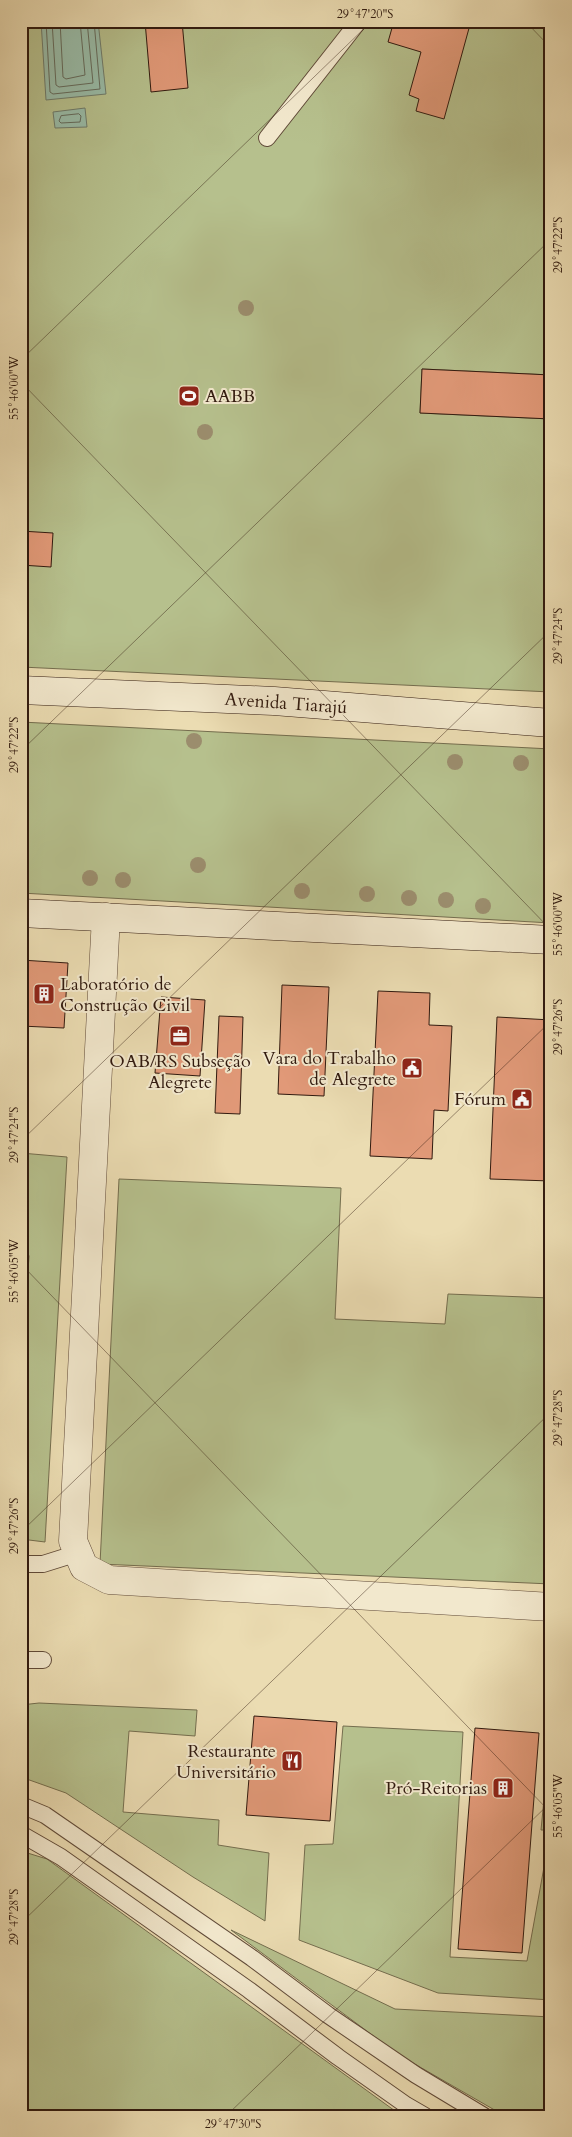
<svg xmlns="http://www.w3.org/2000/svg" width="572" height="2137" viewBox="0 0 572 2137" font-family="Cardo,serif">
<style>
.green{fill:#b6c08d;stroke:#746d4e}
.water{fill:#99bca8;stroke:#6f7b6b}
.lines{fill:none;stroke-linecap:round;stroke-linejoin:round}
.shore{stroke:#656b5c;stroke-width:1}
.building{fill:#e19978;stroke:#311a0f}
.service-casing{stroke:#604a38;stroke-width:18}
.minor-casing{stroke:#604a38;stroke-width:29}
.secondary-casing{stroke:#311a0f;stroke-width:29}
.service{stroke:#f2e8cd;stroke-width:16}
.minor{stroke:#f2e8cd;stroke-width:28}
.secondary{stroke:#f2e8cd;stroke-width:28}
.tree{fill:#9b8d6d}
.ticks{fill:none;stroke:#311a0f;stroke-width:1;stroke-opacity:0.45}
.labels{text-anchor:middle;stroke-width:4;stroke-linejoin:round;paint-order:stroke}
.poi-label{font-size:18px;fill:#311a0f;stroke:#f2e8cd;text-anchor:end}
.street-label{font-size:18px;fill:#311a0f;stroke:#f2e8cd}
.neatline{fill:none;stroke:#311a0f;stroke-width:2}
.ticks-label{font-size:12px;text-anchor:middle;fill:#311a0f}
</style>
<rect width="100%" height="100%" fill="#ebdcb2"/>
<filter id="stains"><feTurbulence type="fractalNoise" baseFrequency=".004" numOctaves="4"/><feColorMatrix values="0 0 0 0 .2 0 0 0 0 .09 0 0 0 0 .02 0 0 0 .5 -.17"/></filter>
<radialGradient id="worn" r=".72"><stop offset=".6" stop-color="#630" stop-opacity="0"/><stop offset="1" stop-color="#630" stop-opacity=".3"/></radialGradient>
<g class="green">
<path d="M 21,21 L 551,21 L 551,375 L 422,369 L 420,413 L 551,419 L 551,692 L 21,667 Z"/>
<path d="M 21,722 L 551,749 L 551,923 L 21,893 Z"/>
<path d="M 21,1153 L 67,1157 L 45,1542 L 21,1539 L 21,1382 L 29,1256 L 21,1238 Z"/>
<path d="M 119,1179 L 341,1188 L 335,1319 L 445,1324 L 448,1294 L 551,1298 L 551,1584 L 100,1564 Z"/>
<path d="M 39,1703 L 197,1710 L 195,1736 L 129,1731 L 123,1812 L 219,1820 L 218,1845 L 269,1853 L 265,1921 L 193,1877 L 66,1793 L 21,1777 L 21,1705 Z"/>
<path d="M 343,1726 L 463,1732 L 450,1957 L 527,1961 L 544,1867 L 551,1867 L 551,2000 L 438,1993 L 299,1940 L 305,1845 L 333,1844 Z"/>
<path d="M 550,1737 L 551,1830 L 541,1830 Z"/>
<path d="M 21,1851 L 47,1859 L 402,2116 L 21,2116 Z"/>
<path d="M 231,1930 L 395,2009 L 551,2017 L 551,2116 L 505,2116 L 399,2055 Z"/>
</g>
<g class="water">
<path d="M 41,21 L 98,21 L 106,94 L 46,100 Z"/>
<path d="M 85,108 L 87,127 L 55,128 L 53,112 Z"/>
</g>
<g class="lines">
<g class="shore">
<path d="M 46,21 L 50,92 L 53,94 L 100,89 L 94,21"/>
<path d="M 52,21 L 56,85 L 59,87 L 93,83 L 87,21"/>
<path d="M 60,21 L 63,77 L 66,79 L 85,75 L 80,21"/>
<path d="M 79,114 L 81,116 L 80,122 L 61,123 L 59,121 L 61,116 Z"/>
</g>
</g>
<g class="building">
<path d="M 145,21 L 182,21 L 188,88 L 151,92 Z"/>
<path d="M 394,21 L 471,21 L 444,119 L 416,111 L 419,99 L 409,95 L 421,52 L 388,42 Z"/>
<path d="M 422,369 L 551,375 L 551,419 L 420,413 Z"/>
<path d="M 21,531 L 53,533 L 51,567 L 21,565 Z"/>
<path d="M 21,960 L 68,963 L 64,1028 L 21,1026 Z"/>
<path d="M 282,985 L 329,987 L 324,1096 L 278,1094 Z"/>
<path d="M 378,991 L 430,993 L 429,1025 L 452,1026 L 448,1111 L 434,1110 L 432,1159 L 370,1156 Z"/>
<path d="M 161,997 L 205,1000 L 200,1076 L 155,1073 Z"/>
<path d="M 219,1016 L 243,1017 L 240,1114 L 215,1113 Z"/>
<path d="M 497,1017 L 551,1020 L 551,1181 L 490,1179 Z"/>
<path d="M 254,1716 L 337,1722 L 330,1821 L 246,1815 Z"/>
<path d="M 475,1728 L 539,1733 L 522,1953 L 458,1949 Z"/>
</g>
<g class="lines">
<g class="service-casing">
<g id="service">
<path d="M 267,138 L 359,21"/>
<path d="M 21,1564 L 43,1564 L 78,1553"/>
<path d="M 21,1660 L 43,1660"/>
<path d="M 21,1805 L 45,1815 L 252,1958 L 328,2015 L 416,2075 L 484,2116"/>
<path d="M 21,1834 L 61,1857 L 249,1990 L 338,2057 L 406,2105 L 425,2116"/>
</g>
</g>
<g class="minor-casing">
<path id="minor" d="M 106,917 L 73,1541 L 84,1567 L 109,1580 L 551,1607"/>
</g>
<g class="secondary-casing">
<g id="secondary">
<path d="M 21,690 L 274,701 L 551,723"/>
<path d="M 21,913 L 551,940"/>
</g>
</g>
<use href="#service" class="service"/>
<use href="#minor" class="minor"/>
<use href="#secondary" class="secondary"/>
</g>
<g class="tree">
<circle cx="246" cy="308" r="8"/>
<circle cx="205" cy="432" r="8"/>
<circle cx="194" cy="741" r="8"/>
<circle cx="455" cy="762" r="8"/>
<circle cx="521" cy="763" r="8"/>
<circle cx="198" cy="865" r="8"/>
<circle cx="90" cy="878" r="8"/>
<circle cx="123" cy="880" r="8"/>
<circle cx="302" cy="891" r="8"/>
<circle cx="367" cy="894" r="8"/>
<circle cx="409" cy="898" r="8"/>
<circle cx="446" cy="900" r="8"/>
<circle cx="483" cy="906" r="8"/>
</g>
<path class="ticks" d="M 525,21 L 551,48M 21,360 L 372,21M 21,382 L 551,930M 21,751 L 551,239M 21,1141 L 551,630M 21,1264 L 551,1813M 21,1532 L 551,1021M 21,1923 L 551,1412M 226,2116 L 551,1802"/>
<defs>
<g id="stadium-square" transform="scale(1.125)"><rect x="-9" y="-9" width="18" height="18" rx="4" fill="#8f2418" stroke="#f2e8cd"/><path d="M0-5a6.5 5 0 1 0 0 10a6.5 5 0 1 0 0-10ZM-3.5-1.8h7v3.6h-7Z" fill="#fff"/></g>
<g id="building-square" transform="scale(1.125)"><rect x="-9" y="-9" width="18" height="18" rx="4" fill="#8f2418" stroke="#f2e8cd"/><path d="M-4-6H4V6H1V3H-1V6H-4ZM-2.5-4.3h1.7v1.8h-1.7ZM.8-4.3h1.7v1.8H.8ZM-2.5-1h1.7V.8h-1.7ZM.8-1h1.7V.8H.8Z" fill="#fff"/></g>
<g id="office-square" transform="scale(1.125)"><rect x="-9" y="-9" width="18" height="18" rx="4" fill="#8f2418" stroke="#f2e8cd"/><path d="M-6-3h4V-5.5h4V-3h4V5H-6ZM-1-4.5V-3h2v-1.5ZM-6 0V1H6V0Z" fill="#fff"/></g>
<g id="civic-square" transform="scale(1.125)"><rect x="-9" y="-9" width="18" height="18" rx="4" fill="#8f2418" stroke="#f2e8cd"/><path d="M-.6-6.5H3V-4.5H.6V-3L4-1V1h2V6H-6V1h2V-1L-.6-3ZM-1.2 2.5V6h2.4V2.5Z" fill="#fff"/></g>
<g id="restaurant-square" transform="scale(1.125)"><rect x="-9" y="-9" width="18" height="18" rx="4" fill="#8f2418" stroke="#f2e8cd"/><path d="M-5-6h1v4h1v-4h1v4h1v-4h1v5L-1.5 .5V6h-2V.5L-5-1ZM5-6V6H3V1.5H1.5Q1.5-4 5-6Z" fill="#fff"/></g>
</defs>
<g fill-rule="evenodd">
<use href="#stadium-square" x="189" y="396"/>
<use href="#building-square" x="44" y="994"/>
<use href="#office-square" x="180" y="1036"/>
<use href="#civic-square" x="412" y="1068"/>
<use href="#civic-square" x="522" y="1099"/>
<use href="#restaurant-square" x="292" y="1761"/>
<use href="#building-square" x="503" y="1788"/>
</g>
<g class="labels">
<g class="poi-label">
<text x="205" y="402" text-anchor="start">AABB</text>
<text x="60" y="990" text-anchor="start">Laboratório de<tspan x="60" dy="21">Construção Civil</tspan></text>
<text x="396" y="1064">Vara do Trabalho<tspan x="396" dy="21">de Alegrete</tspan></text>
<text x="180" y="1067" text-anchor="middle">OAB/RS Subseção<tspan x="180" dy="21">Alegrete</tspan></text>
<text x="506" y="1105">Fórum</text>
<text x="276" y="1757">Restaurante<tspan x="276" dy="21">Universitário</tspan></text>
<text x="487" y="1794">Pró-Reitorias</text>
</g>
<g class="street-label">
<text transform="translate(286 703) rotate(4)" y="6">Avenida Tiarajú</text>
</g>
</g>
<rect width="572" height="2137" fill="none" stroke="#ebdcb2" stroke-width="55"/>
<rect x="28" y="28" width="516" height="2082" class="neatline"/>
<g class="ticks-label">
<text x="365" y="18">29°47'20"S</text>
<text transform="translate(558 245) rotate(-90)" y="4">29°47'22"S</text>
<text transform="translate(14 388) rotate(-90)" y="4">55°46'00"W</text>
<text transform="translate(558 636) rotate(-90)" y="4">29°47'24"S</text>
<text transform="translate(14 745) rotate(-90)" y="4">29°47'22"S</text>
<text transform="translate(558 924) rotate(-90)" y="4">55°46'00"W</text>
<text transform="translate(558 1027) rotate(-90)" y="4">29°47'26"S</text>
<text transform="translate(14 1135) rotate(-90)" y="4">29°47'24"S</text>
<text transform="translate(14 1271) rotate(-90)" y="4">55°46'05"W</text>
<text transform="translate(558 1418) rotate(-90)" y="4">29°47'28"S</text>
<text transform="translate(14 1526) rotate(-90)" y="4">29°47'26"S</text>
<text transform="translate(558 1806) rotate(-90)" y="4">55°46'05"W</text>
<text transform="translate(14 1917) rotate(-90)" y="4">29°47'28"S</text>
<text x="233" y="2128">29°47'30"S</text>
</g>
<rect width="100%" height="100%" filter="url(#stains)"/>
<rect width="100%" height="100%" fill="url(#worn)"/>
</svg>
